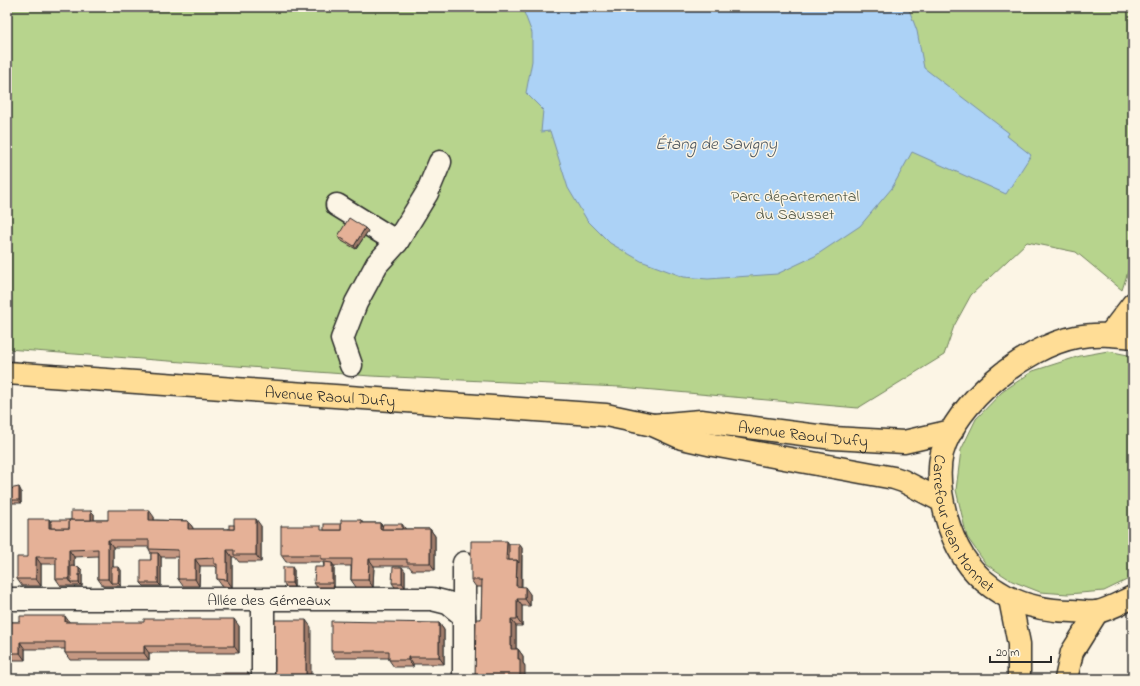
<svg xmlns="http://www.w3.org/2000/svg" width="1140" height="686" viewBox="0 0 1140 686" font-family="'Indie Flower',sans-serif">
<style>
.green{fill:#b7d48d;stroke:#71805c}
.water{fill:#acd2f6;stroke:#788fa5}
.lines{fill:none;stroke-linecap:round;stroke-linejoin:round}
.minor-casing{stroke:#2b2b2b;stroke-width:25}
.major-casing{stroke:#2b2b2b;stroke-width:25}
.highway-casing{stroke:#2b2b2b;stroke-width:25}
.minor{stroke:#fcf5e5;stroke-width:22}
.major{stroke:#ffdd96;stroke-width:22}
.highway{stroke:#ffdd96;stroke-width:22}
.wall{fill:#c59882;stroke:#2b2b2b}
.shaded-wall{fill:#a07c6a;stroke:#2b2b2b}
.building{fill:#e5b197;stroke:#2b2b2b}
.labels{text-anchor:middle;stroke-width:3;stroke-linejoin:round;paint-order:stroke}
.park-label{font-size:16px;fill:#4e5544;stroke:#fcf5e5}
.street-label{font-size:16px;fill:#2b2b2b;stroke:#fcf5e5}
.water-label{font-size:17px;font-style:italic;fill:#4b555e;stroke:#fcf5e5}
</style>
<rect width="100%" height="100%" fill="#fcf5e5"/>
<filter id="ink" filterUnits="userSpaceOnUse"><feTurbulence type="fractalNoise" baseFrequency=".025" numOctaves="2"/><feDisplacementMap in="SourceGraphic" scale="8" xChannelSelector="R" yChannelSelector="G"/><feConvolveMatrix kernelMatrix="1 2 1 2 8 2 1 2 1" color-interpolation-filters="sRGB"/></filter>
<g filter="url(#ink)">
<g class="green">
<path d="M 7,7 L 1133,7 L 1133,256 L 1122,290 L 1076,252 L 1027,242 L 971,295 L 954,326 L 944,355 L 858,408 L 620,387 L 371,376 L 7,349 Z"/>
<path d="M 1108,351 L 1133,356 L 1133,577 L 1104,591 L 1068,594 L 1040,592 L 1012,581 L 986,564 L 967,537 L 956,490 L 961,450 L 976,419 L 1002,392 L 1033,371 L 1080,356 Z"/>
</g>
<path class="water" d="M 522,7 L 908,7 L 917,31 L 924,68 L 1009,133 L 1007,136 L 1031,155 L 1006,194 L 912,152 L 892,188 L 860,226 L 815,256 L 777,274 L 708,279 L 684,277 L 641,261 L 610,243 L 587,220 L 568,188 L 550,131 L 541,132 L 543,110 L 526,93 L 532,61 L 532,33 Z"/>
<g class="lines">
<g class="minor-casing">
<g id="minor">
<path d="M 337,205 L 397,242"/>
<path d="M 351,365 L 342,339 L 356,303 L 377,264 L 397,242 L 427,193 L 440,162"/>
<path d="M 464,563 L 464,616"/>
<path id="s1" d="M 7,599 L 432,599 L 448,603 L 464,616 L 464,679"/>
<path d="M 263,600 L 263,679"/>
</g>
</g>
<g class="major-casing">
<g id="major">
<path id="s2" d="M 1133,337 C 1114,335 1095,333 1076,337 C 1025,347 956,402 942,453 C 937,473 941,497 946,516 C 963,580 1009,610 1072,611 C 1080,611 1089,613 1097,612 C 1108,610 1122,602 1133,597"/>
<path id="s3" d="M 7,373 L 606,415 L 653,425 L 682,438 L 713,445 L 894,478 L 903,481 L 942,501"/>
<path id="s4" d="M 654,425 L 701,421 L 833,438 L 904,442 L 952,431"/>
<path d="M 1010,599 L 1019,644 L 1019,679"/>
<path d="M 1066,679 L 1072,652 L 1097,612"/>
</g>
</g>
<g class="highway-casing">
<path id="highway" d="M 1110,334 L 1133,304"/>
</g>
<use href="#minor" class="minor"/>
<use href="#major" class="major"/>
<use href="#highway" class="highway"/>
</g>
<g class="wall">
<path d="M 365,228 L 368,231 L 356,249 L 340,240 L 338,236 Z"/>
<path d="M 21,491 L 21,503 L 11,503 L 9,500 Z"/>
<path d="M 91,511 L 94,514 L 94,520 L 108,520 L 154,517 L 154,520 L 188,521 L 193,528 L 193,529 L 229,529 L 261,526 L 261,562 L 239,562 L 235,557 L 232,557 L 232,587 L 222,586 L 217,579 L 217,568 L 215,566 L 200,566 L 199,586 L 183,586 L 178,579 L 178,557 L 161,557 L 161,586 L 144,586 L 141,583 L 151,560 L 151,553 L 149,549 L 149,547 L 113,547 L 113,567 L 121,570 L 121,586 L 103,586 L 98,579 L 98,556 L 74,557 L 74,566 L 79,567 L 82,570 L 82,586 L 61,586 L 56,579 L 56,564 L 41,564 L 41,586 L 22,586 L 17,579 L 51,522 L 71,520 Z"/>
<path d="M 361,520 L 363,523 L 380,523 L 383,526 L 405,528 L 405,529 L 430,529 L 435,536 L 435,570 L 412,570 L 409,566 L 374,566 L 373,587 L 356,587 L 351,580 L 351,566 L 334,566 L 334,587 L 317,587 L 314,583 L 324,567 L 323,562 L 286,562 L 281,555 L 324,530 L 341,524 Z"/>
<path d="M 509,544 L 519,544 L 522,548 L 522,587 L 530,594 L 530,606 L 522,606 L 522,626 L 516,626 L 516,649 L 518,649 L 523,656 L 523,663 L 525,666 L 481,619 L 482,587 L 476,587 L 471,580 Z"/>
<path d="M 294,570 L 294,587 L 286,587 L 283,583 Z"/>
<path d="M 405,571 L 405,587 L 395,587 L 392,583 Z"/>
<path d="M 7,622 L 69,622 L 239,626 L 239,653 L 149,653 L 149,660 L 70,660 L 65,653 L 65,649 L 25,649 L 25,660 L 7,660 Z"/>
<path d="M 439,623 L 444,630 L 444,664 L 413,664 L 413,667 L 394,667 L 389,660 L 389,658 L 335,658 L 331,651 Z"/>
</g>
<g class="shaded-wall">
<path d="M 365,228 L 368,231 L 356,249 L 354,246 Z"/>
<path d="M 19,487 L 21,491 L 21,503 L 19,500 Z"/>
<path d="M 149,510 L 154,517 L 154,527 L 149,520 Z"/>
<path d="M 91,511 L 94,514 L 94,527 L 91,523 Z"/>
<path d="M 7,514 L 9,517 L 9,563 L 7,560 Z"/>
<path d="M 49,519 L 54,526 L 54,531 L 49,528 Z"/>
<path d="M 256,519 L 261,526 L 261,562 L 256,555 Z"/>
<path d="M 188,521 L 193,528 L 193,536 L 188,529 Z"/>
<path d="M 380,523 L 385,530 L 380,529 Z"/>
<path d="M 402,524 L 405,528 L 405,536 L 402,532 Z"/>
<path d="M 430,529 L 435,536 L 435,570 L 430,563 Z"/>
<path d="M 108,540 L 113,547 L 113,583 L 111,583 L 108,579 Z"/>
<path d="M 507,541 L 512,548 L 511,564 L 506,560 Z"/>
<path d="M 519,544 L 522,548 L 521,594 L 516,586 L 517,560 Z"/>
<path d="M 69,550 L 74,557 L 74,583 L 71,583 L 69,579 Z"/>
<path d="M 227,550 L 232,557 L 232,587 L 227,580 Z"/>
<path d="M 158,553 L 161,557 L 161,586 L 158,583 Z"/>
<path d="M 36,557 L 41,564 L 41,586 L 36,579 Z"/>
<path d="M 195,559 L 200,566 L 199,586 L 195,579 Z"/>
<path d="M 369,559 L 374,566 L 373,587 L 368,580 Z"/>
<path d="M 332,563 L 334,566 L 334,587 L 332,583 Z"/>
<path d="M 79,567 L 82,570 L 82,586 L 79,583 Z"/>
<path d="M 119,567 L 121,570 L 121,586 L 118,583 Z"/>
<path d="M 292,567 L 294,570 L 294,587 L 292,583 Z"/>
<path d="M 402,567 L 405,571 L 405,587 L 402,583 Z"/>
<path d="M 525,587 L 530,594 L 530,606 L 525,599 Z"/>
<path d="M 517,599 L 522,606 L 522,626 L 517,619 Z"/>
<path d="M 65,616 L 70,623 L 65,622 Z"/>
<path d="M 234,619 L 239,626 L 239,653 L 234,646 Z"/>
<path d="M 511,619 L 516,626 L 516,656 L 511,649 Z"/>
<path d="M 306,620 L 311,627 L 311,679 L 306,679 Z"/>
<path d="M 439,623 L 444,630 L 444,664 L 439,657 Z"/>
<path d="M 20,642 L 25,649 L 25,660 L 20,653 Z"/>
<path d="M 144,646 L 149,653 L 149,660 L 144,653 Z"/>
<path d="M 518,649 L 523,656 L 523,663 L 525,666 L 525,679 L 520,679 L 518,659 Z"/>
<path d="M 408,657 L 413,664 L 413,667 L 408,660 Z"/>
<path d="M 248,673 L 251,677 L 251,679 L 248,679 Z"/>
</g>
<g class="building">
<path d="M 349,218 L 365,228 L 354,246 L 338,236 Z"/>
<path d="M 19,487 L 19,500 L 9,500 L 9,489 Z"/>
<path d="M 108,510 L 149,510 L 149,520 L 188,521 L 188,529 L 234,529 L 234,519 L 256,519 L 256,555 L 234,555 L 234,550 L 227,550 L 227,580 L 217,579 L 217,564 L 214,564 L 214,558 L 195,559 L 195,579 L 178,579 L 178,550 L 149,549 L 149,540 L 108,540 L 108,579 L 98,579 L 98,549 L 69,550 L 69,579 L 56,579 L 56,557 L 36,557 L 36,579 L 17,579 L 17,557 L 28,557 L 28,519 L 49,519 L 49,528 L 69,528 L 69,520 L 108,520 Z"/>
<rect x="71" y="511" width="20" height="9"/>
<rect x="51" y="520" width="18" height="8"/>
<path d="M 341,520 L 361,520 L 361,523 L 380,523 L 380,529 L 430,529 L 430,563 L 407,563 L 407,559 L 369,559 L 368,580 L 351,580 L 352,559 L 321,559 L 321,555 L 281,555 L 281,526 L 321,526 L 321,530 L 341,530 Z"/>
<rect x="324" y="524" width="17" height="6"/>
<path d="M 383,524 L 402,524 L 402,529 L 382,529 Z"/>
<rect x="229" y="525" width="5" height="4"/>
<path d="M 471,541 L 507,541 L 506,560 L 517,560 L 516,586 L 525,587 L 525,599 L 517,599 L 517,619 L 511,619 L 511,649 L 518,649 L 518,659 L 520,659 L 520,679 L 475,679 L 476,619 L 481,619 L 482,580 L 471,580 Z"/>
<path d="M 509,544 L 519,544 L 519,563 L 517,560 L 509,560 Z"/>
<path d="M 151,553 L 158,553 L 158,583 L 141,583 L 141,560 L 151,560 Z"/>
<path d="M 324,562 L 332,563 L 332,583 L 314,583 L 315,567 L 324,567 Z"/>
<path d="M 71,566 L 79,567 L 79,583 L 71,583 Z"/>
<path d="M 111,567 L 119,567 L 118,583 L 111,583 Z"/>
<rect x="283" y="567" width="9" height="16"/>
<path d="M 393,567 L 402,567 L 402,583 L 392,583 Z"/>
<path d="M 20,616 L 65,616 L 65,622 L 144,622 L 144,619 L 234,619 L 234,646 L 144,646 L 144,653 L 65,653 L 65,642 L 20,642 L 20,653 L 7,653 L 7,622 L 20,622 Z"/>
<path d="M 275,620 L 306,620 L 306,679 L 315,679 L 275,679 Z"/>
<path d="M 331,621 L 439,623 L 439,657 L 408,657 L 408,660 L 389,660 L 389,651 L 331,651 Z"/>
<path d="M 214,673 L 248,673 L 248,679 L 204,679 L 204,678 L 214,677 Z"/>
</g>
</g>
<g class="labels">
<g class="park-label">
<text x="795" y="201">Parc départemental<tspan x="795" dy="18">du Sausset</tspan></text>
</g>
<g class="street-label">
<text dy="6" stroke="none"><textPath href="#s3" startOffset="324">Avenue Raoul Dufy</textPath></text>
<text dy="6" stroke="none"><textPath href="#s4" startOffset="150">Avenue Raoul Dufy</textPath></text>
<text dy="6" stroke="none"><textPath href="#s2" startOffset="318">Carrefour Jean Monnet</textPath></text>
<text dy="6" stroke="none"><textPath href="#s1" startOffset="262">Allée des Gémeaux</textPath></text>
</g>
<g class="water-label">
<text x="716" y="149">Étang de Savigny</text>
</g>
</g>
<rect width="1140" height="686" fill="none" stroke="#fcf5e5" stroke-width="24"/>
<rect x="12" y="12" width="1116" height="662" fill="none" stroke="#2b2b2b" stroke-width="1.5" filter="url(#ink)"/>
<path d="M990 656v6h61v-6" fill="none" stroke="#2b2b2b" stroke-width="2"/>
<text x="996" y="656" font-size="12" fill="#2b2b2b" stroke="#fcf5e5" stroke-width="3" paint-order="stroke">20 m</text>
</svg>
